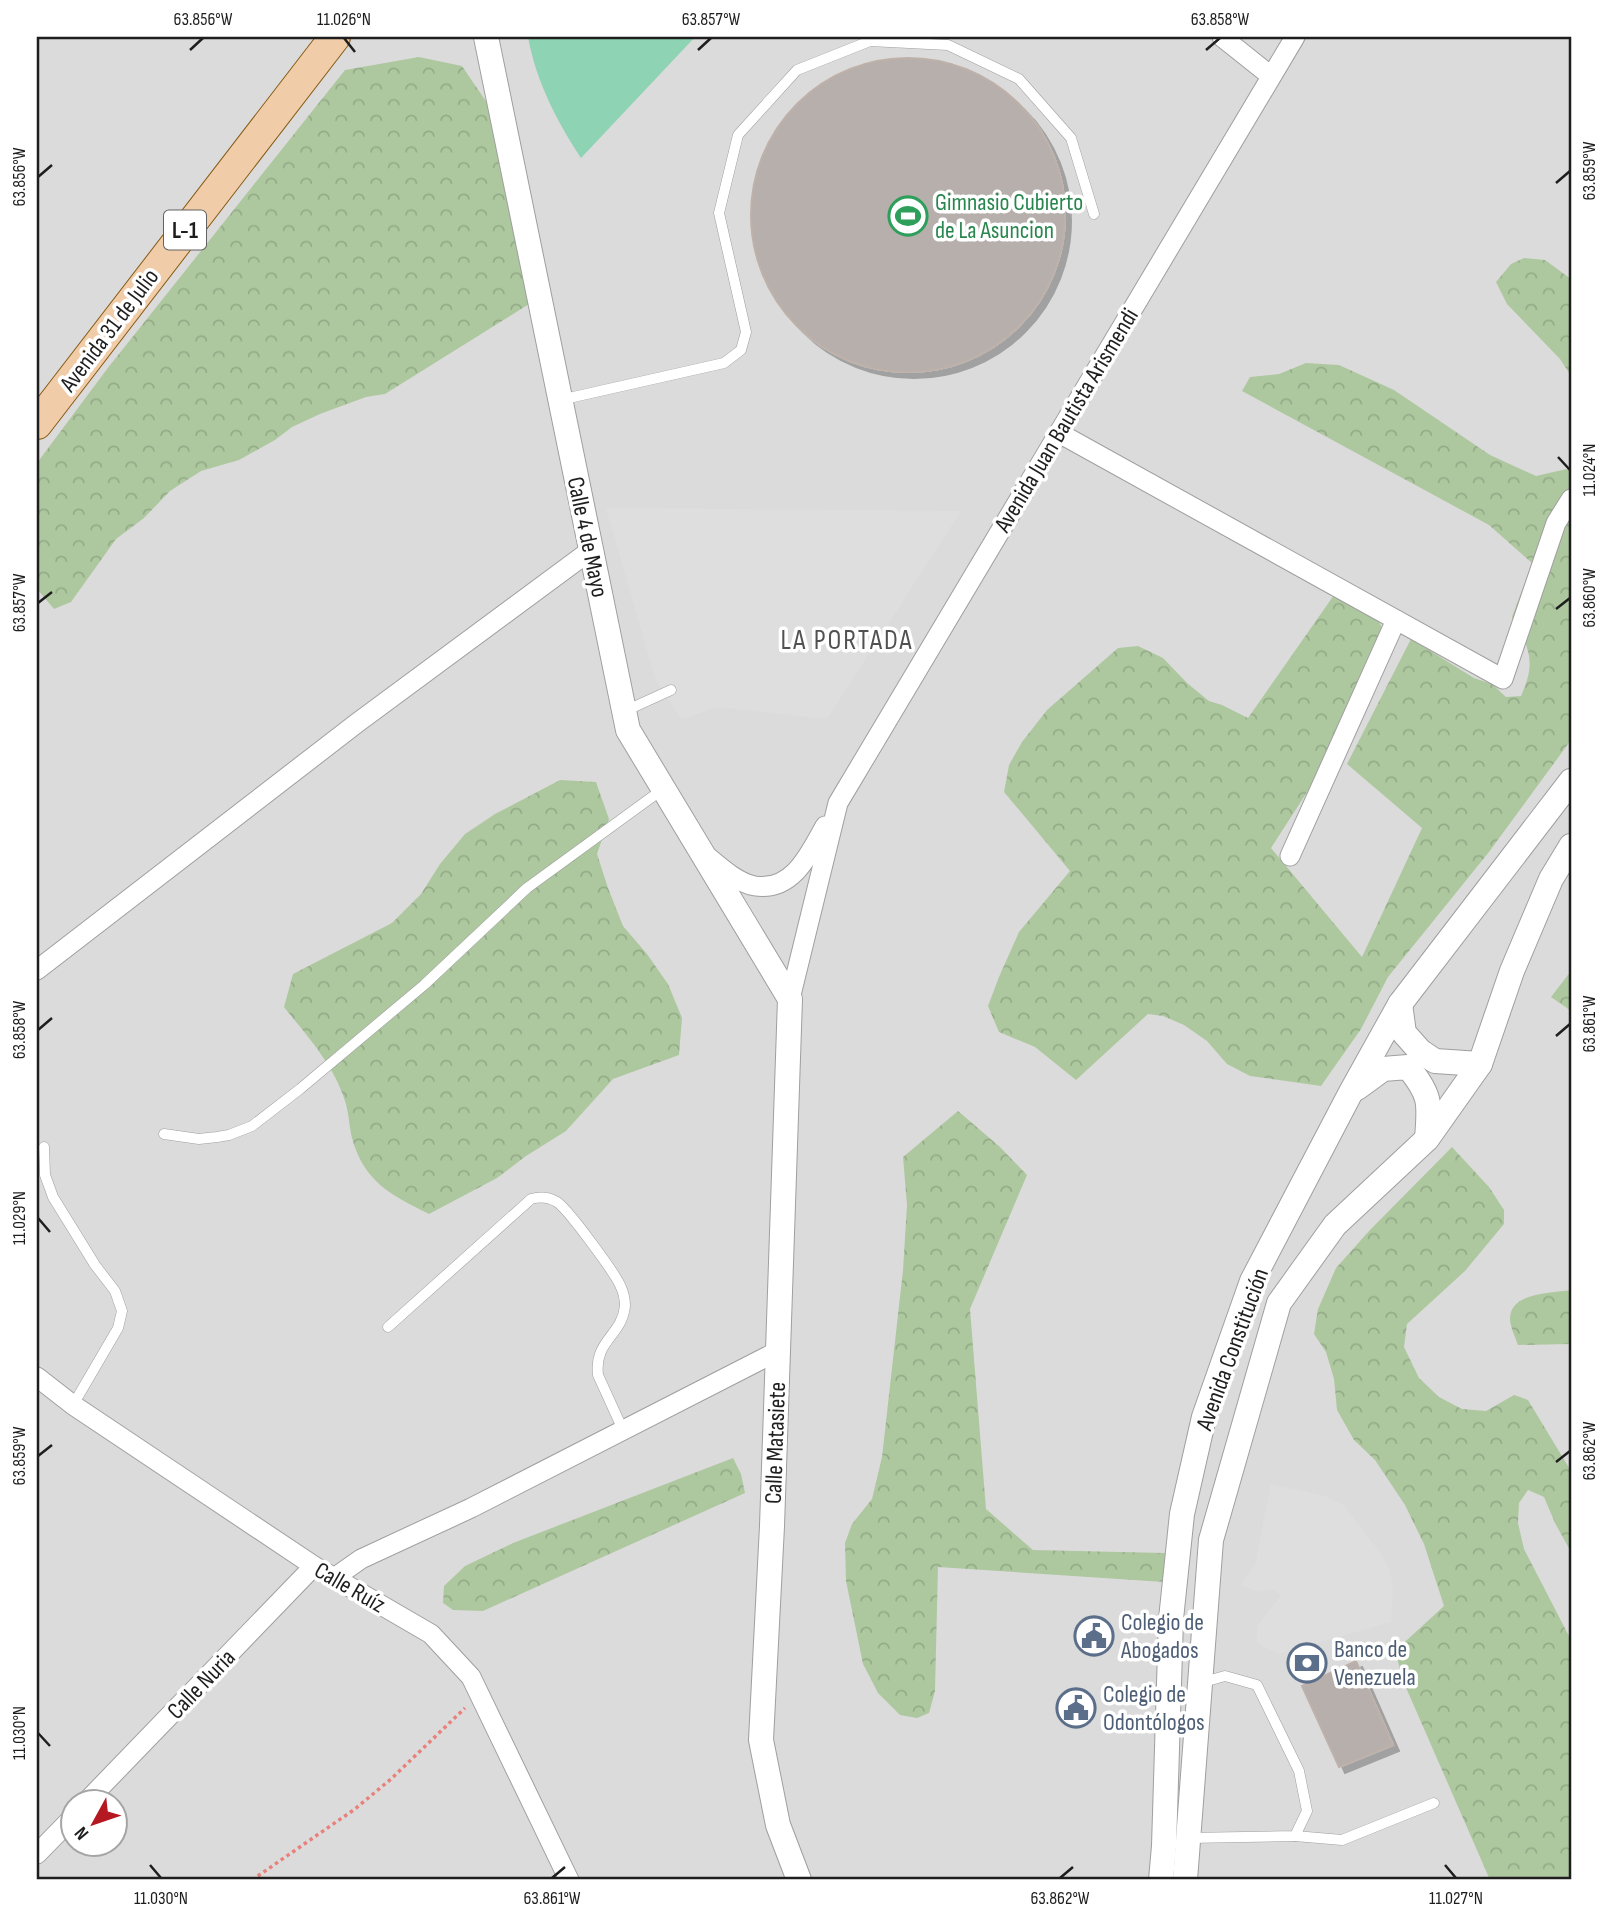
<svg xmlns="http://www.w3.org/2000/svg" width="1608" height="1917" viewBox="0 0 1608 1917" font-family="'Sofia Sans Condensed',sans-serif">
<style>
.residential{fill:#dcdbdb;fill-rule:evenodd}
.forest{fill:url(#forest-crowns)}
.pitch{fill:#8dd3b4}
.parking{fill:#dedede}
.building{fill:#b7afab;stroke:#beb1a9;stroke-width:2;filter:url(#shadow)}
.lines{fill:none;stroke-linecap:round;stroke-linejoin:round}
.service-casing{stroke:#9f9f9f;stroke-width:11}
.minor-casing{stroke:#9f9f9f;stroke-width:21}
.tertiary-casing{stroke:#9f9f9f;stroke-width:26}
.primary-casing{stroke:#865912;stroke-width:32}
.path{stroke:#e9807b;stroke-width:3.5;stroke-dasharray:3.5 3.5;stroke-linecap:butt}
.service{stroke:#fff;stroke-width:10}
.minor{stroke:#fff;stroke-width:19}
.tertiary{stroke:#fff;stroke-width:24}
.primary{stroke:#f0cda8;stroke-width:30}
.ticks{fill:none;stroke:#1e1e1e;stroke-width:2.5}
.labels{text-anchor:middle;stroke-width:7;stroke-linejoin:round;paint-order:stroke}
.shield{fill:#fff;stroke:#626262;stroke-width:2}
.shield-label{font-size:23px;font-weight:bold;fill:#1e1e1e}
.leisure-label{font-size:24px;fill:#27864d;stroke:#fff;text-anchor:start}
.street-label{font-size:24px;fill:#1e1e1e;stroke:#fff}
.service-label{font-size:24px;fill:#4e5e75;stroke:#fff;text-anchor:start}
.quarter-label{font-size:28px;letter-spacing:2px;fill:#515151;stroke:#fff}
.neatline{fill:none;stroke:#1e1e1e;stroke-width:2.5}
.ticks-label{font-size:18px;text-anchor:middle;fill:#1e1e1e}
</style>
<defs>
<pattern id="forest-crowns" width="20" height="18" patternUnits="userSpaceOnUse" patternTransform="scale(1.75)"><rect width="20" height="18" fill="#adc89f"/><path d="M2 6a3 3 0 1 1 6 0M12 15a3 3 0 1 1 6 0" fill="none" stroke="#94ab88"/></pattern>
<filter id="shadow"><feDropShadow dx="6" dy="6" stdDeviation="0" flood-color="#0004"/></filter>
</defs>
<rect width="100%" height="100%" fill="#eeeae5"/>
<path class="residential" d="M 37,37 L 1571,37 L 1571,1880 L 37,1880 ZM 74,1801 L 116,1801 L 116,1843 L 74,1843 Z"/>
<g class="forest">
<path d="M 419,57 L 462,66 L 494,113 L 537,299 L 385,394 L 366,397 L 320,414 L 292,427 L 275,440 L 239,460 L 201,471 L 170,491 L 144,518 L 116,539 L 71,602 L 54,609 L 37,589 L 37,463 L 107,369 L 345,70 Z"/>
<path d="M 1524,258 L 1545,260 L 1571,279 L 1571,376 L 1560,359 L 1507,304 L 1496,282 L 1511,264 Z"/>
<path d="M 1306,363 L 1339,365 L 1394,390 L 1490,455 L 1536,476 L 1571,468 L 1571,740 L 1489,852 L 1388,977 L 1361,1029 L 1321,1086 L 1250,1076 L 1227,1064 L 1207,1041 L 1184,1025 L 1163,1016 L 1148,1014 L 1076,1080 L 1035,1047 L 999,1032 L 988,1006 L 999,977 L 1019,932 L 1070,871 L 1004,792 L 1009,765 L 1022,742 L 1047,710 L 1118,648 L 1138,646 L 1163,658 L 1187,683 L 1209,701 L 1222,705 L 1248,718 L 1334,595 L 1373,611 L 1384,631 L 1322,769 L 1271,848 L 1362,957 L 1422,828 L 1347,764 L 1411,639 L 1474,678 L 1492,684 L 1506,697 L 1521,696 C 1537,660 1529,649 1512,617 L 1532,563 L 1489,525 L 1242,391 L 1250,377 L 1279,374 Z"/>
<path d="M 560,780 L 596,782 L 609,819 L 597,854 L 608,888 L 623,926 L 647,954 L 668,984 L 682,1018 L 679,1055 L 613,1079 L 566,1131 L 526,1156 L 497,1178 L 429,1214 C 391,1195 364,1182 352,1138 C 349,1126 349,1113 345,1101 C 334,1065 307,1036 284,1007 L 293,974 L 392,923 L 421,894 L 440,864 L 465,834 L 495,814 Z"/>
<path d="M 1571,971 L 1571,1011 L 1551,997 Z"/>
<path d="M 958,1111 L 1000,1147 L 1027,1175 L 970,1309 L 986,1509 L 1033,1550 L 1165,1553 L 1164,1582 L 938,1567 L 935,1691 L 929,1713 L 917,1718 L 900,1715 L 878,1693 L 863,1664 L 846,1581 L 845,1543 L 852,1524 L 872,1499 L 882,1457 L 903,1270 L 907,1205 L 903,1157 Z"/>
<path d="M 1452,1147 L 1489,1187 L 1504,1210 L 1504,1224 L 1465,1271 L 1407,1324 L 1404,1347 L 1419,1378 L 1439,1397 L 1462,1409 L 1486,1411 L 1514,1395 L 1528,1400 L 1571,1471 L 1571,1552 L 1555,1523 L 1544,1497 L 1528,1490 L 1519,1503 L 1518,1523 L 1524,1549 L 1571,1640 L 1571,1880 L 1490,1880 L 1404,1683 L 1395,1651 L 1444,1606 L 1424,1544 L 1405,1505 L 1375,1460 L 1354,1440 L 1337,1410 L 1334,1379 L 1326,1352 L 1314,1334 L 1318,1309 L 1336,1268 L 1369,1231 Z"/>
<path d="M 1571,1290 L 1571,1344 L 1518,1345 C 1515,1336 1510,1327 1510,1318 C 1511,1292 1552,1293 1571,1290 Z"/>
<path d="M 733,1458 L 741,1474 L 745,1493 L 483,1611 L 453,1610 L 443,1603 L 444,1586 L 465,1566 L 513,1543 Z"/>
</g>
<path class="pitch" d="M 528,37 L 695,37 L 581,158 C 557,122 536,81 528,37 Z"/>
<g class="parking">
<path d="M 606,508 L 961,511 L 827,719 L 717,707 L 682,719 L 656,681 Z"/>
<path d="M 1271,1484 L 1325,1496 L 1343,1505 L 1377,1548 L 1389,1568 L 1393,1587 L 1391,1622 L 1279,1654 L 1257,1643 L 1257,1626 L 1281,1596 L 1275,1590 L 1256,1591 L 1241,1585 L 1255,1565 Z"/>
</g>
<g class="building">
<circle cx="908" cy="215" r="157"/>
<path d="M 1356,1661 L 1393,1745 L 1339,1767 L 1302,1686 Z"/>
</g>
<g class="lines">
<g class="service-casing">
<g id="service">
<path d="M 560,400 L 724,363 L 741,350 L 746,332 L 719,213 L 738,135 L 797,70 L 870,41 L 948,45 L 1019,79 L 1071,138 L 1094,214"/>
<path d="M 625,711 L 671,690"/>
<path d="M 164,1134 L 199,1139 L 217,1137 L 229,1135 L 252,1126 L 300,1089 L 424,985 L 527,888 L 663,789"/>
<path d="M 44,1147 L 45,1175 L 53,1197 L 95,1265 L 115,1291 L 122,1311 L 118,1328 L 73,1405"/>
<path d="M 388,1327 L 531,1199 C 541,1196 549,1197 557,1202 C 568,1209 614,1272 620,1285 C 623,1291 625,1299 625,1306 C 622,1336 594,1340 598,1375 L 623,1430"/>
<path d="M 1295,1836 L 1342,1840 L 1434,1803"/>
<path d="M 1188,1838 L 1295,1836 L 1307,1811 L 1299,1771 L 1257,1685 L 1225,1676 L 1200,1683"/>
</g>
</g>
<g class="minor-casing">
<g id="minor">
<path d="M 1222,37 L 1271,76"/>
<path d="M 1059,433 L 1503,679 L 1556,523 L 1571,499"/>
<path d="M 1290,856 L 1396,620"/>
<path d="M 708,857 C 721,868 738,883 755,886 C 793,892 810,853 825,826"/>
<path d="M 37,970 L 357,723 L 591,550"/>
<path d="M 790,999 L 838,803 L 1295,37"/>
<path d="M 37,1377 L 73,1405 L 314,1566 L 431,1634 L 471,1677 L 569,1880"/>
<path d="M 334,1578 L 361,1559 L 471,1508 L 778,1351"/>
<path d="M 87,1801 L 314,1566"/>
<path d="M 37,1854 L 74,1816"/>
</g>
</g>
<g class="tertiary-casing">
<g id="tertiary">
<path d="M 486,37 L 628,730 L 790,999 L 772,1526 L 761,1740 L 778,1825 L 799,1880"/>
<path d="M 1400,1004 L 1404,1033 L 1420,1051 L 1435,1061 L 1480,1064"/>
<path d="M 1357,1088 L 1383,1069 L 1408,1067 C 1431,1095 1430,1103 1427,1138"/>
<path d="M 1161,1880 L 1164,1846 L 1171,1619 L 1182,1514 L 1204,1417 L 1252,1281 L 1351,1092 L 1400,1004 L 1571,781"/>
<path d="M 1185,1880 L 1211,1540 L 1279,1303 L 1335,1225 L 1427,1139 L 1480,1064 L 1512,971 L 1551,879 L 1571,846"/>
</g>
</g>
<g class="primary-casing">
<path id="primary" d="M 37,424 L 335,37"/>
</g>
<path class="path" d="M 252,1880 L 355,1809 L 391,1779 L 465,1708"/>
<use href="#service" class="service"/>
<use href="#minor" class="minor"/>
<use href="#tertiary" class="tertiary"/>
<use href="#primary" class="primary"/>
</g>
<path class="ticks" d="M 344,38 L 355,52M 190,50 L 203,38M 698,50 L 711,38M 1206,50 L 1220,38M 38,177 L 52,165M 1556,183 L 1570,171M 1558,457 L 1570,470M 38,603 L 52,592M 1556,609 L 1570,598M 38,1030 L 52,1018M 1556,1036 L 1570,1024M 38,1218 L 50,1232M 38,1456 L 52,1445M 1556,1462 L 1570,1451M 38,1733 L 50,1746M 150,1865 L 161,1878M 1445,1865 L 1456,1878M 552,1878 L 565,1867M 1060,1878 L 1073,1867"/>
<defs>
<g id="stadium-ring" transform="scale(2.0125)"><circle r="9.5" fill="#fff" stroke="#2e9e5b" stroke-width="1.5"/><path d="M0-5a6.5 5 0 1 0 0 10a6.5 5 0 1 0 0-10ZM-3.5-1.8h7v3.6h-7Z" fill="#2e9e5b"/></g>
<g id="civic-ring" transform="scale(2.0125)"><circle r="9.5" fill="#fff" stroke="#5c6f8a" stroke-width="1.5"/><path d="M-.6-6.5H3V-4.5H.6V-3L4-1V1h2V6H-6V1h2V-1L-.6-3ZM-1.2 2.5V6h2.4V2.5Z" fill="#5c6f8a"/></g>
<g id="bank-ring" transform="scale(2.0125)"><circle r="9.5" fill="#fff" stroke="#5c6f8a" stroke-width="1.5"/><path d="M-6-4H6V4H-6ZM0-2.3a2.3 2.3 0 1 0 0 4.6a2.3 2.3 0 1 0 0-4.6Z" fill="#5c6f8a"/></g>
</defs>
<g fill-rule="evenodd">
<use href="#stadium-ring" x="908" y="216"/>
<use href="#civic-ring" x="1094" y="1636"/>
<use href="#bank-ring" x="1307" y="1663"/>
<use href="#civic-ring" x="1076" y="1708"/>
</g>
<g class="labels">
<rect class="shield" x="164" y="210.5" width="42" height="39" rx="5"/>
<g class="shield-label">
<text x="185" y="238">L-1</text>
</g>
<g class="leisure-label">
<text x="935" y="210">Gimnasio Cubierto<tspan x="935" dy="28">de La Asuncion</tspan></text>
</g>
<g class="street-label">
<text transform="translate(109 330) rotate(-53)" y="8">Avenida 31 de Julio</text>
<text transform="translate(1066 420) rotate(-59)" y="8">Avenida Juan Bautista Arismendi</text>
<text transform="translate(588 537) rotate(78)" y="8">Calle 4 de Mayo</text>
<text transform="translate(1232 1349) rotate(-70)" y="8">Avenida Constitución</text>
<text transform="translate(775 1443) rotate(-88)" y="8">Calle Matasiete</text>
<text transform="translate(350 1587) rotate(30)" y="8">Calle Ruíz</text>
<text transform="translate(201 1684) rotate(-46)" y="8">Calle Nuria</text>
</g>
<g class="service-label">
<text x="1121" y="1630">Colegio de<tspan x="1121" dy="28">Abogados</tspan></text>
<text x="1334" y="1657">Banco de<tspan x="1334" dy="28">Venezuela</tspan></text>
<text x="1103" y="1702">Colegio de<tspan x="1103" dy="28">Odontólogos</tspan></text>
</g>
<g class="quarter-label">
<text x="847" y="649">LA PORTADA</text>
</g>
</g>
<rect width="1608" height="1917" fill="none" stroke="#ffffff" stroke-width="77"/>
<g transform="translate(94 1823) rotate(230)"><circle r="33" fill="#ffffff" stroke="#a5a5a5" stroke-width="2"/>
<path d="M0-5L12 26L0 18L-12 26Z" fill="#b41821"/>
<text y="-10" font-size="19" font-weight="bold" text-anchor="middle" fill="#1e1e1e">N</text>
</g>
<rect x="38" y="38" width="1532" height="1840" class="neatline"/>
<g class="ticks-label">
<text x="203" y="25">63.856°W</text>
<text x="344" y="25">11.026°N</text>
<text x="711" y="25">63.857°W</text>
<text x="1220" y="25">63.858°W</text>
<text transform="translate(1589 171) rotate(-90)" y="6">63.859°W</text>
<text transform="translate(19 177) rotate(-90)" y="6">63.856°W</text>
<text transform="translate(1589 470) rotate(-90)" y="6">11.024°N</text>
<text transform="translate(1589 598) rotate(-90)" y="6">63.860°W</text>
<text transform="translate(19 603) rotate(-90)" y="6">63.857°W</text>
<text transform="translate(1589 1024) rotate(-90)" y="6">63.861°W</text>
<text transform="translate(19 1030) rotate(-90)" y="6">63.858°W</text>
<text transform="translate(19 1218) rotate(-90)" y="6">11.029°N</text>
<text transform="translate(1589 1451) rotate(-90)" y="6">63.862°W</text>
<text transform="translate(19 1456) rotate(-90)" y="6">63.859°W</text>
<text transform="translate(19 1733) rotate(-90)" y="6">11.030°N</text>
<text x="161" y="1904">11.030°N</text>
<text x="552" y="1904">63.861°W</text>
<text x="1060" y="1904">63.862°W</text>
<text x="1456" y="1904">11.027°N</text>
</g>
</svg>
